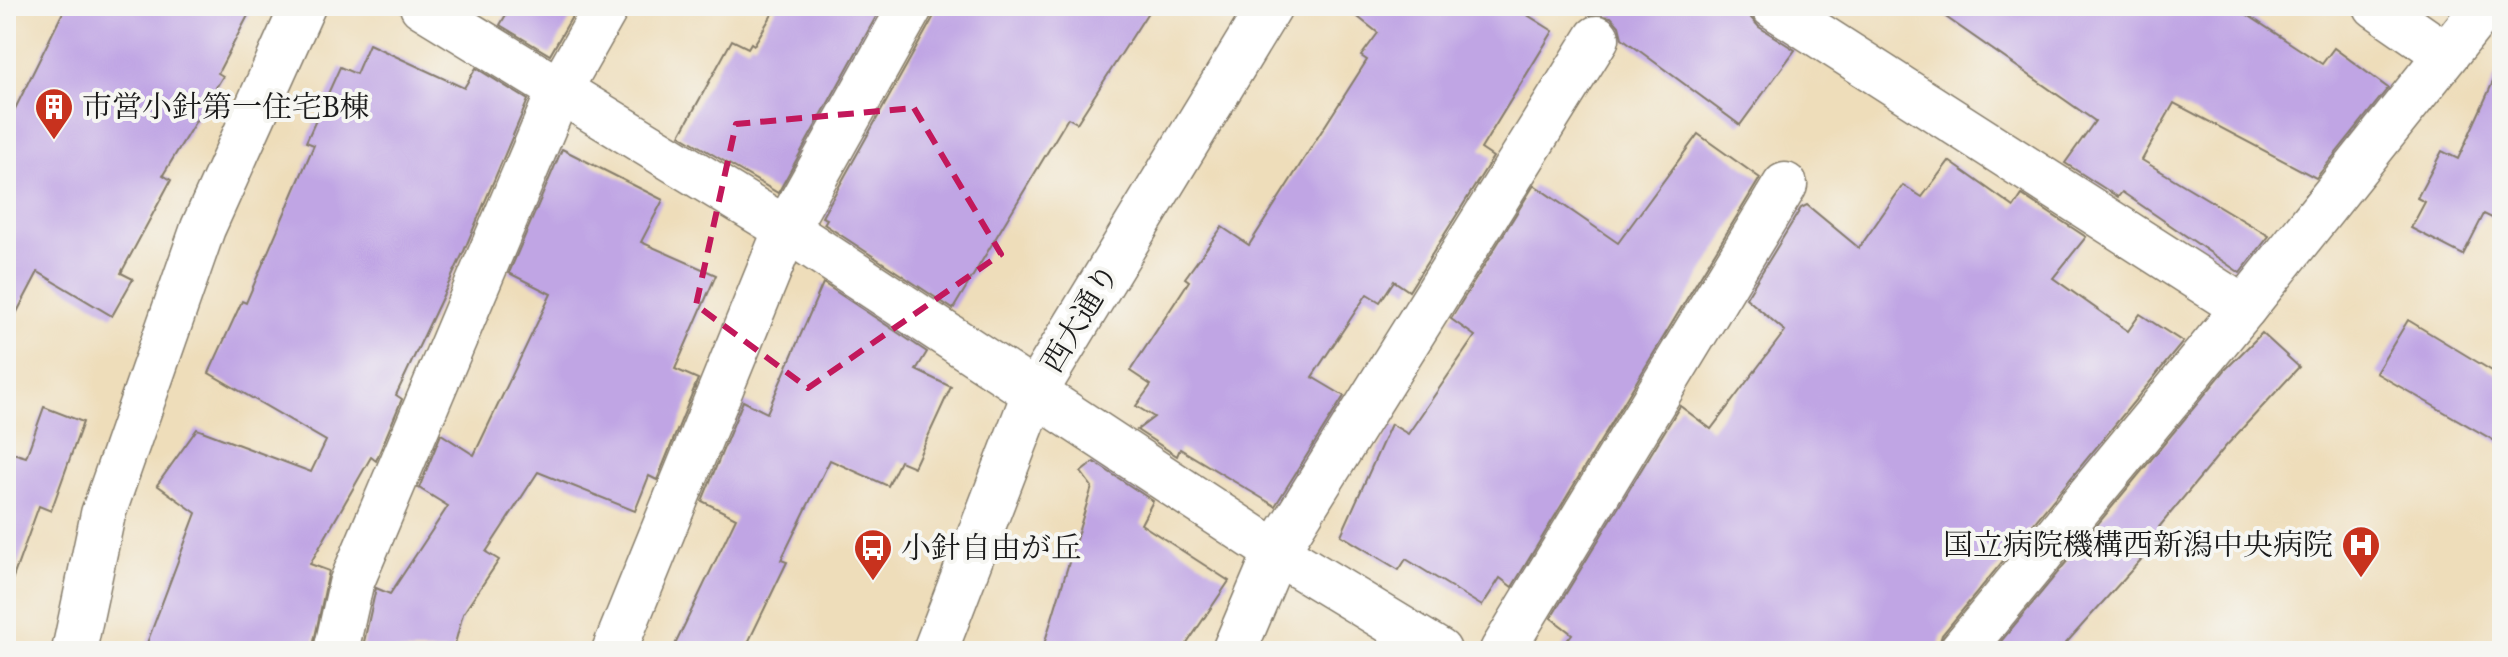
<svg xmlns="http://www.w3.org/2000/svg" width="2508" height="657" viewBox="0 0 2508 657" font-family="'EB Garamond','Noto Serif JP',serif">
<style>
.building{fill:#c0a5e4}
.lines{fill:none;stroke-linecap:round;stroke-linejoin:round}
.minor-casing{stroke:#857c6b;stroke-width:47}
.minor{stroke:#fff;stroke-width:44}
.marked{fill:none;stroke:#c2185b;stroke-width:6;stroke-dasharray:16 10;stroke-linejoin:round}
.labels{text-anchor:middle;stroke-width:8;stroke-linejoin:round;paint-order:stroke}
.poi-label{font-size:30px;fill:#1c1c1c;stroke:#f6f6f2;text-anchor:start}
.street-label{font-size:30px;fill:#1c1c1c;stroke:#f6f6f2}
</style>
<rect width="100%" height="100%" fill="#f6f6f2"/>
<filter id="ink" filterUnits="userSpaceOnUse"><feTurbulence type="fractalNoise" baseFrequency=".0125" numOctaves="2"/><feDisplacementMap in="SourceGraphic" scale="16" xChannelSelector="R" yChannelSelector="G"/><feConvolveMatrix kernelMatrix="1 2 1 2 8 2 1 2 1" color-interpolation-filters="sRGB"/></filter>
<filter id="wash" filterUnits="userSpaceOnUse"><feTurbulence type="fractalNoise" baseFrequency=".006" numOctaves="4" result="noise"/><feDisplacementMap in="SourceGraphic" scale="32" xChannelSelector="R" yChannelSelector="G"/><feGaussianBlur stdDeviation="1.8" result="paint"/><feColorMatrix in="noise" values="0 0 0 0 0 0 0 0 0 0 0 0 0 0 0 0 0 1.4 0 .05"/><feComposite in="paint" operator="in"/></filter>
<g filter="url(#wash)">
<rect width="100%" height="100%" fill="#eeddba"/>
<g id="blocks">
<g class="building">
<path d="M 66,6 L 253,6 L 218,73 L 223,76 L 163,175 L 171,180 L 121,273 L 133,279 L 112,316 L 38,272 L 6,333 L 6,127 Z"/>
<path d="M 511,6 L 578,6 L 550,55 L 500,25 Z"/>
<path d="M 777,6 L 882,6 L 778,193 L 680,135 L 732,40 L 748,48 L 751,43 L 754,45 Z"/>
<path d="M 936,6 L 1152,6 L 1077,123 L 1068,118 L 953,309 L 824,224 L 827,219 L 822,217 L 933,18 Z"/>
<path d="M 1344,6 L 1513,6 L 1553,31 L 1481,149 L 1493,157 L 1409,291 L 1394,281 L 1380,302 L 1367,294 L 1312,377 L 1344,396 L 1275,506 L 1180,449 L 1177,456 L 1137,430 L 1154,417 L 1136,406 L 1151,385 L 1130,371 L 1189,281 L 1185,278 L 1222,227 L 1249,245 L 1367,60 L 1361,56 L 1378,33 Z"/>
<path d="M 1578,6 L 1748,6 L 1751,18 L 1759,27 L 1795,50 L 1740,125 L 1622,38 L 1619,26 L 1611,17 L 1590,15 Z"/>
<path d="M 1930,6 L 2234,6 L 2322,64 L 2334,48 L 2388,88 L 2316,178 L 2174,103 L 2142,160 L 2269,236 L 2240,273 L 2122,192 L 2118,197 L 2065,163 L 2095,121 Z"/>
<path d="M 369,44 L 464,88 L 476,68 L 528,100 L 464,251 L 396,395 L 402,399 L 376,461 L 371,457 L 310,564 L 329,571 L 312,651 L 144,651 L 196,513 L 157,485 L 197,429 L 311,472 L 326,441 L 209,373 L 242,301 L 246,303 L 314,145 L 306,142 L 340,67 L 356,74 Z"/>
<path d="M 2502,62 L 2502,223 L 2484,214 L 2463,255 L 2411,228 L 2425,202 L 2417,198 L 2442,151 L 2458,159 Z"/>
<path d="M 1698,134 L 1760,178 L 1512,587 L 1500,578 L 1482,606 L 1406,559 L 1399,570 L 1341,535 L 1391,424 L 1408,434 L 1475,336 L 1451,319 L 1534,185 L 1618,243 Z"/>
<path d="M 562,149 L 663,200 L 641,242 L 716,275 L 675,369 L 698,379 L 657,480 L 649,476 L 635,511 L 538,472 L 486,552 L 499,560 L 463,614 L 453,651 L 362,651 L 376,588 L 390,594 L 448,506 L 419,488 L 441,434 L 474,455 L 551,294 L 509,273 Z"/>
<path d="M 1949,161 L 2014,207 L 2022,195 L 2086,237 L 2053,278 L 2128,331 L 2140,314 L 2183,342 L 1942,635 L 1937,651 L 1559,651 L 1572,634 L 1551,618 L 1680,406 L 1711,429 L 1785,331 L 1746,298 L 1801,208 L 1807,205 L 1859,248 L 1903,185 L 1922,197 Z"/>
<path d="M 823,283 L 927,352 L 916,370 L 951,387 L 914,467 L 900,461 L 888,486 L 830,460 L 781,560 L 787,562 L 744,651 L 672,651 L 736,518 L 702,501 L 743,401 L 767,413 Z"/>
<path d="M 2408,320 L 2502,377 L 2502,445 L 2376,373 Z"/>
<path d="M 2262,333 L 2299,367 L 2226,446 L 2159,527 L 2165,533 L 2059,651 L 1993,651 L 2225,370 Z"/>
<path d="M 44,407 L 83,422 L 51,511 L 39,506 L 11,583 L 6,582 L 6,451 L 26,457 Z"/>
<path d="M 1094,462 L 1153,501 L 1141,524 L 1229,581 L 1182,651 L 1042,651 L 1092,487 L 1081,472 Z"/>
</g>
</g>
</g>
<g filter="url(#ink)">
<use href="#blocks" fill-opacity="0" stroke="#857c6b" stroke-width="2"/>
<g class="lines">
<g class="minor-casing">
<g id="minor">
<path d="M 422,6 L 786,229 L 1276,552 L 1439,651"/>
<path d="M 1773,6 L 2244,308"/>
<path d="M 2376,6 L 2444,53"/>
<path d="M 74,651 L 103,514 L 203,228 L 303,6"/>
<path d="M 336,651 L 351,584 L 560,89 L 607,6"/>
<path d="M 614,651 L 786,229 L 911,6"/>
<path d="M 935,651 L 1034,394 L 1270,6"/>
<path d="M 1234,651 L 1276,552 L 1597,38"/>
<path d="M 1502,651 L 1785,185"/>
<path d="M 1961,651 L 2244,308 L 2485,6"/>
</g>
</g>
<use href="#minor" class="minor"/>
</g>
</g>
<path class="marked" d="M 914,108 L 1001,254 L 808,388 L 696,305 L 736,124 Z"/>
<defs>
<g id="building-pin" transform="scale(2)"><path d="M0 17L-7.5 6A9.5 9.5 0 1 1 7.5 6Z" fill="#c8321e" stroke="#f6f6f2"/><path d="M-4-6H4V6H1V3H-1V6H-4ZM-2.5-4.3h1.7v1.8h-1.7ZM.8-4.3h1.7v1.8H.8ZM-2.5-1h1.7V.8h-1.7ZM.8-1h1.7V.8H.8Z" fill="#fff"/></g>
<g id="hospital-pin" transform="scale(2)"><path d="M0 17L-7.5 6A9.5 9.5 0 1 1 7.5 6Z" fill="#c8321e" stroke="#f6f6f2"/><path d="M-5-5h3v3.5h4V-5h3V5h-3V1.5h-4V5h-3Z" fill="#fff"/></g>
<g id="bus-pin" transform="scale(2)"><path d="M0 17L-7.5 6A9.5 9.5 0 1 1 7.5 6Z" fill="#c8321e" stroke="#f6f6f2"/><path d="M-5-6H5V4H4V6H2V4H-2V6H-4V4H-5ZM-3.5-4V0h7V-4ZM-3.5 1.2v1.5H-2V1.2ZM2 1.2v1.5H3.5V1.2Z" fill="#fff"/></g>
</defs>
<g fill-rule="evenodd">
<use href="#building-pin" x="54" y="107"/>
<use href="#hospital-pin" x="2361" y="545"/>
<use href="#bus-pin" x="873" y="548"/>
</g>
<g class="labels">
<g class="poi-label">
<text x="82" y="117">市営小針第一住宅B棟</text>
<text x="2333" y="555" text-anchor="end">国立病院機構西新潟中央病院</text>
<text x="901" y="558">小針自由が丘</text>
</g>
<g class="street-label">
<text transform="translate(1080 318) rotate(-59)" y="10">西大通り</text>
</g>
</g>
<rect width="2508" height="657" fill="none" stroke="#f6f6f2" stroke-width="32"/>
</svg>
